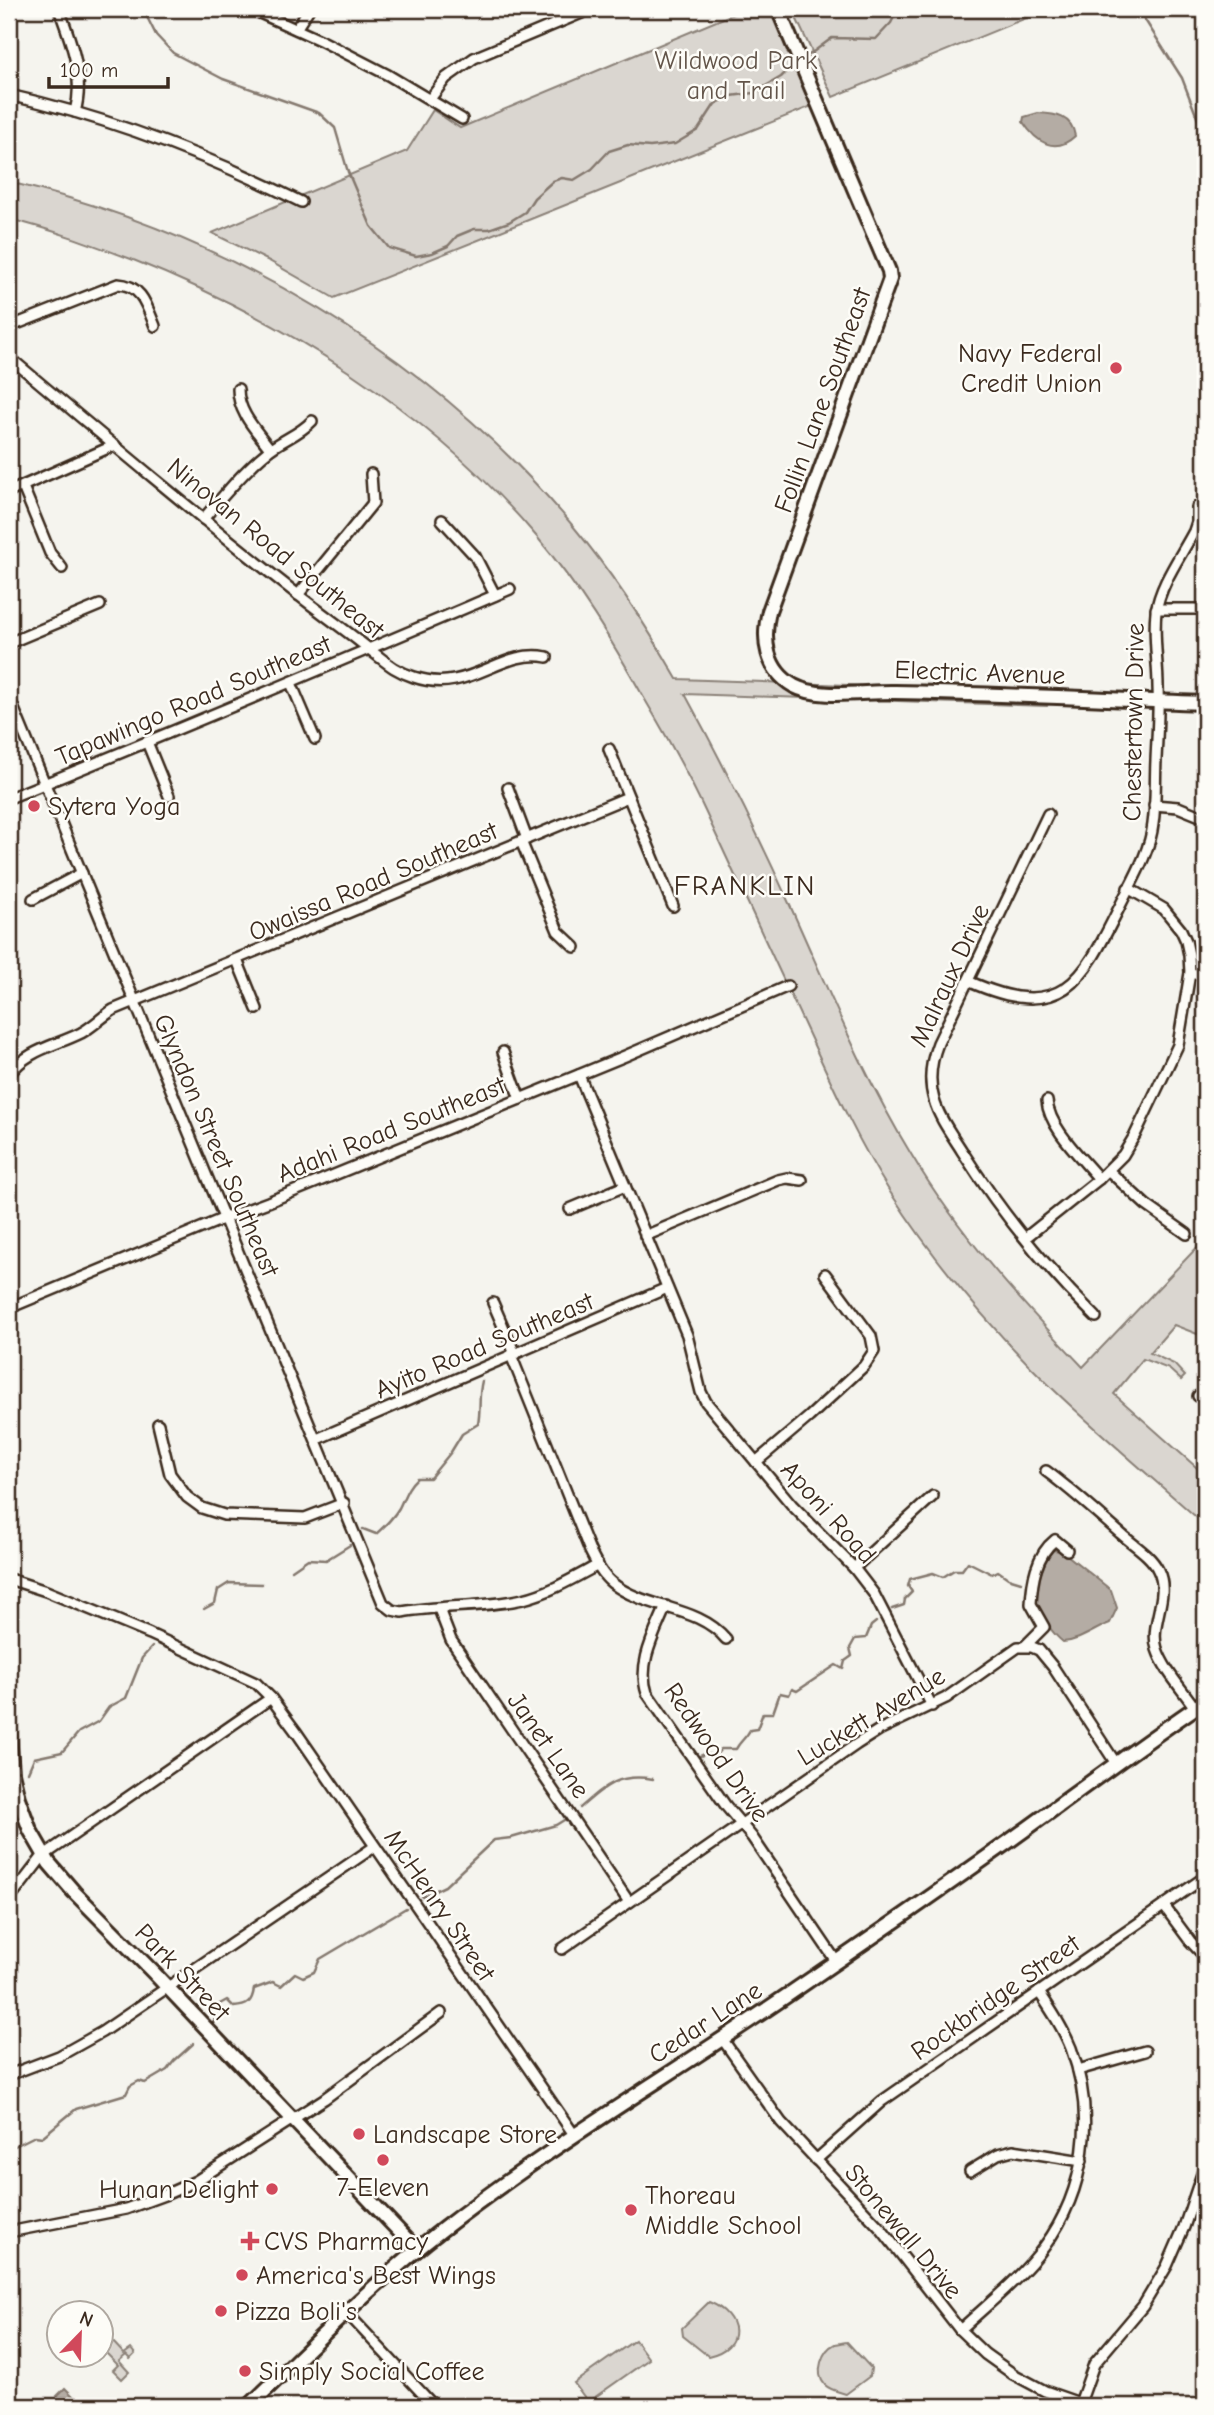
<svg xmlns="http://www.w3.org/2000/svg" width="1214" height="2415" viewBox="0 0 1214 2415" font-family="'Comic Neue',sans-serif">
<style>
.green{fill:#dad6d0;stroke:#8a8077;stroke-width:2}
.water{fill:#b4aca4;stroke:#84786e;stroke-width:2}
.lines{fill:none;stroke-linecap:round;stroke-linejoin:round}
.stream{stroke:#84786e;stroke-width:2.5}
.street-casing{stroke:#3b2a1e;stroke-width:14}
.secondary-casing{stroke:#3b2a1e;stroke-width:18}
.street{stroke:#fdfcf7;stroke-width:9}
.secondary{stroke:#fdfcf7;stroke-width:12}
.poi-dot{fill:#d1495b;stroke:#fdfcf7;stroke-width:2.5}
.labels{text-anchor:middle;stroke-width:5;stroke-linejoin:round;paint-order:stroke}
.park-label{font-size:26px;fill:#63554a;stroke:#fdfcf7}
.poi-label{font-size:26px;fill:#3b2a1e;stroke:#fdfcf7;text-anchor:start}
.street-label{font-size:26px;fill:#3b2a1e;stroke:#fdfcf7}
.neighbourhood-label{font-size:28px;letter-spacing:2px;fill:#3b2a1e;stroke:#fdfcf7}
</style>
<rect width="100%" height="100%" fill="#f5f4ee"/>
<filter id="ink" filterUnits="userSpaceOnUse"><feTurbulence type="fractalNoise" baseFrequency=".0143" numOctaves="2"/><feDisplacementMap in="SourceGraphic" scale="14" xChannelSelector="R" yChannelSelector="G"/><feConvolveMatrix kernelMatrix="1 2 1 2 8 2 1 2 1" color-interpolation-filters="sRGB"/></filter>
<g filter="url(#ink)">
<g class="green">
<path d="M 745,9 L 770,9 L 812,106 L 334,298 L 269,261 L 212,233 L 407,151 L 433,110 L 460,128 Z"/>
<path d="M 792,9 L 1048,9 L 833,97 Z"/>
<path d="M 9,182 C 226,233 429,354 573,526 C 613,574 646,625 677,679 L 1054,692 L 1047,706 L 685,694 C 724,765 760,838 793,912 C 830,994 864,1077 911,1154 C 958,1233 1020,1301 1083,1367 L 1205,1239 L 1205,1337 L 1174,1325 L 1150,1353 L 1174,1364 L 1185,1376 L 1181,1380 L 1169,1369 L 1143,1359 L 1114,1394 L 1205,1475 L 1205,1525 C 1155,1480 1103,1437 1054,1390 C 993,1331 936,1263 890,1192 C 857,1140 832,1084 806,1028 C 772,956 739,883 705,811 C 687,772 666,735 644,698 C 612,641 579,587 537,537 C 430,411 283,319 131,259 C 91,244 51,229 9,219 Z"/>
<path d="M 709,2302 C 741,2315 745,2348 708,2356 L 683,2336 L 682,2328 Z"/>
<path d="M 635,2340 L 649,2359 L 588,2402 L 574,2383 Z"/>
<path d="M 113,2342 L 124,2354 L 131,2349 L 135,2354 L 130,2359 L 126,2355 L 119,2361 L 129,2372 L 122,2379 L 113,2370 L 118,2365 L 104,2351 Z"/>
<path d="M 847,2342 L 871,2368 L 870,2376 L 846,2394 C 839,2392 830,2390 825,2385 C 814,2373 822,2350 835,2344 C 836,2344 846,2342 847,2342 Z"/>
</g>
<g class="water">
<path d="M 1038,113 C 1056,114 1072,116 1075,136 C 1055,155 1036,142 1023,122 L 1024,117 Z"/>
<path d="M 1053,1550 L 1062,1551 L 1111,1590 L 1117,1608 L 1110,1623 C 1094,1629 1080,1641 1063,1642 C 1053,1634 1039,1615 1036,1601 C 1034,1590 1045,1558 1053,1550 Z"/>
<path d="M 65,2388 L 81,2404 L 79,2406 L 66,2406 L 57,2396 Z"/>
</g>
<g class="lines">
<g class="stream">
<path d="M 143,9 L 156,35 L 173,53 L 223,79 L 319,113 L 335,128 L 348,172 L 371,226 L 389,248 L 416,256 L 432,253 L 448,246 L 457,236 L 474,229 L 489,229 L 509,222 L 525,212 L 534,198 L 553,181 L 562,178 L 574,180 L 592,169 L 609,151 L 628,145 L 650,147 L 675,144 L 698,130 L 715,104 L 731,96 L 754,93 L 781,77 L 791,67"/>
<path d="M 1138,9 L 1182,78 L 1205,138"/>
<path d="M 809,55 L 832,38 L 876,39 L 891,23 L 898,9"/>
<path d="M 363,1529 L 376,1534 C 385,1526 393,1518 399,1508 C 405,1496 407,1487 417,1478 L 430,1478 L 451,1452 L 462,1434 L 478,1424 C 481,1409 478,1396 482,1381"/>
<path d="M 292,1570 L 308,1559 L 326,1560 L 350,1545"/>
<path d="M 204,1609 L 215,1603 L 218,1590 L 229,1583 L 262,1584"/>
<path d="M 892,1609 L 904,1605 L 905,1599 L 912,1592 L 908,1586 L 910,1579 L 933,1573 L 943,1577 L 954,1570 L 962,1570 L 968,1562 L 992,1574 L 998,1571 L 1008,1578 L 1021,1582"/>
<path d="M 700,1756 L 705,1754 L 715,1756 L 721,1749 L 736,1749 C 740,1741 746,1738 750,1730 L 757,1729 L 763,1713 L 773,1713 L 780,1693 L 789,1695 L 792,1689 L 797,1691 L 836,1665 L 843,1669 L 845,1661 L 852,1656 L 850,1648 L 855,1639 L 866,1638 L 871,1626 L 876,1622"/>
<path d="M 28,1772 L 34,1758 L 62,1752 L 79,1732 L 99,1721 L 109,1707 L 126,1698 L 142,1658 L 152,1647"/>
<path d="M 580,1808 C 605,1786 618,1773 653,1779"/>
<path d="M 422,1897 L 445,1886 L 494,1840 L 511,1838 L 556,1825 L 564,1820"/>
<path d="M 214,2022 L 218,2005 L 227,2000 L 234,2007 C 247,2006 252,2003 254,1989 L 273,1982 L 281,1986 L 295,1973 L 303,1977 L 314,1972 L 320,1959 L 406,1908"/>
<path d="M 9,2149 L 35,2136 L 42,2137 L 76,2109 L 126,2094 L 130,2086 L 139,2081 L 145,2083 L 167,2070 L 174,2061 L 194,2043"/>
</g>
<g class="street-casing">
<g id="street">
<path d="M 59,9 C 71,41 85,77 75,112"/>
<path d="M 251,9 L 322,41 L 388,75 L 462,119"/>
<path d="M 296,29 L 309,9"/>
<path d="M 9,95 C 111,118 207,155 301,202"/>
<path d="M 430,99 L 446,78 L 474,58 L 591,9"/>
<path d="M 9,327 L 118,284 C 142,285 147,307 155,326"/>
<path d="M 9,357 C 104,437 199,517 297,594 C 321,613 346,630 369,649 C 386,662 393,670 414,677 C 469,696 501,647 547,657"/>
<path d="M 238,389 C 238,413 257,431 270,449"/>
<path d="M 23,487 L 50,553 L 62,568"/>
<path d="M 9,492 L 115,445"/>
<path d="M 203,519 C 224,496 243,471 267,452 C 281,440 299,435 312,421"/>
<path d="M 442,520 L 475,556 L 495,595"/>
<path d="M 298,595 L 373,503 L 371,474"/>
<path d="M 1156,609 L 1205,609"/>
<path d="M 9,643 L 100,605"/>
<path d="M 291,683 L 315,739"/>
<path d="M 9,697 L 383,1603 L 392,1610 L 402,1612 C 442,1605 483,1608 523,1599 C 549,1593 574,1578 598,1565"/>
<path d="M 147,742 L 169,796"/>
<path d="M 609,749 L 673,906"/>
<path d="M 508,788 L 527,839"/>
<path d="M 9,798 C 177,731 343,660 510,589"/>
<path d="M 1154,805 L 1178,807 L 1205,818"/>
<path d="M 1048,814 L 938,1043 C 931,1061 928,1080 934,1100 C 939,1118 952,1135 962,1151 C 1000,1211 1045,1267 1096,1317"/>
<path d="M 521,841 L 558,931 L 575,947"/>
<path d="M 33,899 L 82,873"/>
<path d="M 237,960 L 257,1009"/>
<path d="M 1190,973 L 1205,976"/>
<path d="M 968,981 C 1064,1024 1083,981 1122,902 C 1134,878 1150,851 1153,824 C 1156,803 1155,781 1156,760 C 1157,736 1159,711 1158,686 C 1158,662 1153,636 1156,612 C 1160,584 1181,556 1194,531 L 1197,522 L 1197,507"/>
<path d="M 503,1052 L 520,1099"/>
<path d="M 9,1075 C 26,1050 55,1046 81,1033 C 92,1027 102,1017 113,1010 L 628,797"/>
<path d="M 579,1075 L 687,1335 L 701,1392 L 706,1402 L 792,1505 L 854,1568 L 874,1594 L 932,1706"/>
<path d="M 1047,1101 C 1049,1128 1082,1158 1099,1179"/>
<path d="M 1109,1171 L 1146,1205 L 1187,1234"/>
<path d="M 570,1209 L 625,1186"/>
<path d="M 645,1236 L 778,1180 L 787,1178 L 802,1180"/>
<path d="M 1025,1238 L 1099,1179 L 1123,1155 L 1135,1135 L 1178,1045 L 1190,973 L 1189,955 L 1186,941 L 1181,930 L 1164,909 L 1128,888"/>
<path d="M 493,1303 L 515,1354"/>
<path d="M 9,1308 L 225,1218 L 268,1202 L 625,1056 L 788,986"/>
<path d="M 511,1355 L 590,1551 C 596,1563 602,1575 612,1583 C 646,1610 698,1605 726,1639"/>
<path d="M 1198,1396 L 1205,1396"/>
<path d="M 158,1424 L 170,1474 L 187,1497 L 202,1508 L 224,1515 L 305,1518 L 344,1503"/>
<path d="M 317,1439 L 667,1288"/>
<path d="M 756,1462 L 809,1417 L 864,1366 L 874,1351 L 871,1336 L 825,1274"/>
<path d="M 1046,1471 C 1072,1490 1096,1512 1120,1533 C 1132,1544 1151,1555 1158,1570 C 1171,1596 1149,1623 1157,1649 C 1164,1670 1183,1690 1195,1708"/>
<path d="M 854,1568 L 933,1496"/>
<path d="M 9,1579 L 46,1591 L 150,1634 L 256,1683 L 271,1698 L 297,1733 L 575,2136"/>
<path d="M 666,1606 C 655,1633 637,1664 647,1693 L 726,1806 L 752,1837 L 836,1961"/>
<path d="M 439,1609 L 451,1640 L 629,1902"/>
<path d="M 1025,1646 L 1044,1627 L 1031,1604 C 1032,1581 1036,1555 1055,1540 L 1067,1550"/>
<path d="M 9,1900 L 43,1856 L 271,1698"/>
<path d="M 1164,1906 L 1190,1941 L 1205,1957"/>
<path d="M 562,1949 L 857,1744 L 879,1730 L 946,1698 L 1018,1647 L 1032,1647 L 1039,1650 L 1053,1667 L 1115,1762"/>
<path d="M 723,2040 L 781,2122 L 882,2230 L 960,2330 L 985,2354 L 1013,2374 L 1045,2391 L 1088,2406"/>
<path d="M 1078,2070 L 1145,2051"/>
<path d="M 9,2075 L 59,2056 L 102,2032 L 374,1847"/>
<path d="M 816,2160 L 882,2101 L 1205,1877"/>
<path d="M 970,2171 L 998,2154 L 1013,2150 L 1082,2161"/>
<path d="M 9,2232 L 126,2209 L 167,2194 L 196,2181 L 324,2099 L 441,2013"/>
<path d="M 348,2314 L 434,2406"/>
<path d="M 960,2330 C 988,2304 1021,2278 1044,2247 C 1086,2190 1096,2115 1071,2048 C 1063,2028 1051,2010 1039,1992"/>
<path d="M 1079,2406 L 1094,2364 L 1143,2306 L 1167,2266 L 1184,2227 L 1205,2165"/>
</g>
</g>
<g class="secondary-casing">
<g id="secondary">
<path d="M 778,9 L 889,271 L 890,279 L 769,611 C 762,640 766,670 794,686 C 820,700 865,691 895,692 C 998,694 1102,699 1205,703"/>
<path d="M 9,1734 L 12,1773 L 18,1798 L 30,1830 L 49,1863 L 74,1892 L 153,1972 L 417,2250"/>
<path d="M 249,2406 C 311,2347 375,2281 443,2229 C 555,2142 678,2071 795,1990 C 877,1934 959,1878 1040,1819 C 1095,1779 1149,1739 1205,1701"/>
</g>
</g>
<use href="#street" class="street"/>
<use href="#secondary" class="secondary"/>
</g>
</g>
<g class="poi-dot">
<circle cx="1116" cy="368" r="7"/>
<circle cx="34" cy="806" r="7"/>
<circle cx="359" cy="2134" r="7"/>
<circle cx="383" cy="2160" r="7"/>
<circle cx="272" cy="2189" r="7"/>
<circle cx="631" cy="2210" r="7"/>
<path d="M246.5 2230.5h7v7h7v7h-7v7h-7v-7h-7v-7h7z"/>
<circle cx="242" cy="2275" r="7"/>
<circle cx="221" cy="2311" r="7"/>
<circle cx="245" cy="2371" r="7"/>
</g>
<g class="labels">
<g class="park-label">
<text x="736" y="69">Wildwood Park<tspan x="736" dy="30">and Trail</tspan></text>
</g>
<g class="poi-label">
<text x="1102" y="362" text-anchor="end">Navy Federal<tspan x="1102" dy="30">Credit Union</tspan></text>
<text x="48" y="815">Sytera Yoga</text>
<text x="373" y="2143">Landscape Store</text>
<text x="383" y="2196" text-anchor="middle">7-Eleven</text>
<text x="258" y="2198" text-anchor="end">Hunan Delight</text>
<text x="645" y="2204">Thoreau<tspan x="645" dy="30">Middle School</tspan></text>
<text x="264" y="2250">CVS Pharmacy</text>
<text x="256" y="2284">America's Best Wings</text>
<text x="235" y="2320">Pizza Boli's</text>
<text x="259" y="2380">Simply Social Coffee</text>
</g>
<g class="street-label">
<text transform="translate(822 400) rotate(-70)" y="9">Follin Lane Southeast</text>
<text transform="translate(276 548) rotate(39)" y="9">Ninovan Road Southeast</text>
<text transform="translate(980 672) rotate(2)" y="9">Electric Avenue</text>
<text transform="translate(193 700) rotate(-23)" y="9">Tapawingo Road Southeast</text>
<text transform="translate(1133 722) rotate(-89)" y="9">Chestertown Drive</text>
<text transform="translate(373 881) rotate(-23)" y="9">Owaissa Road Southeast</text>
<text transform="translate(949 975) rotate(-65)" y="9">Malraux Drive</text>
<text transform="translate(391 1129) rotate(-22)" y="9">Adahi Road Southeast</text>
<text transform="translate(217 1145) rotate(67)" y="9">Glyndon Street Southeast</text>
<text transform="translate(484 1345) rotate(-23)" y="9">Ayito Road Southeast</text>
<text transform="translate(829 1512) rotate(48)" y="9">Aponi Road</text>
<text transform="translate(871 1716) rotate(-31)" y="9">Luckett Avenue</text>
<text transform="translate(549 1745) rotate(55)" y="9">Janet Lane</text>
<text transform="translate(717 1752) rotate(55)" y="9">Redwood Drive</text>
<text transform="translate(440 1905) rotate(56)" y="9">McHenry Street</text>
<text transform="translate(183 1972) rotate(46)" y="9">Park Street</text>
<text transform="translate(995 1997) rotate(-35)" y="9">Rockbridge Street</text>
<text transform="translate(705 2022) rotate(-33)" y="9">Cedar Lane</text>
<text transform="translate(904 2231) rotate(50)" y="9">Stonewall Drive</text>
</g>
<g class="neighbourhood-label">
<text x="745" y="895">FRANKLIN</text>
</g>
</g>
<rect width="1214" height="2415" fill="none" stroke="#fdfcf7" stroke-width="35"/>
<rect x="18" y="18" width="1179" height="2380" fill="none" stroke="#3b2a1e" stroke-width="2.5" filter="url(#ink)"/>
<g transform="translate(80 2334) rotate(23)"><circle r="33" fill="#fdfcf7" stroke="#afa8a0" stroke-width="2"/>
<path d="M0-5L12 26L0 18L-12 26Z" fill="#d1495b"/>
<text y="-10" font-size="19" font-weight="bold" text-anchor="middle" fill="#3b2a1e">N</text>
</g>
<path d="M49 77v10h119v-10" fill="none" stroke="#3b2a1e" stroke-width="3.5"/>
<text x="60" y="77" font-size="21" fill="#3b2a1e" stroke="#fdfcf7" stroke-width="5" paint-order="stroke">100 m</text>
</svg>
